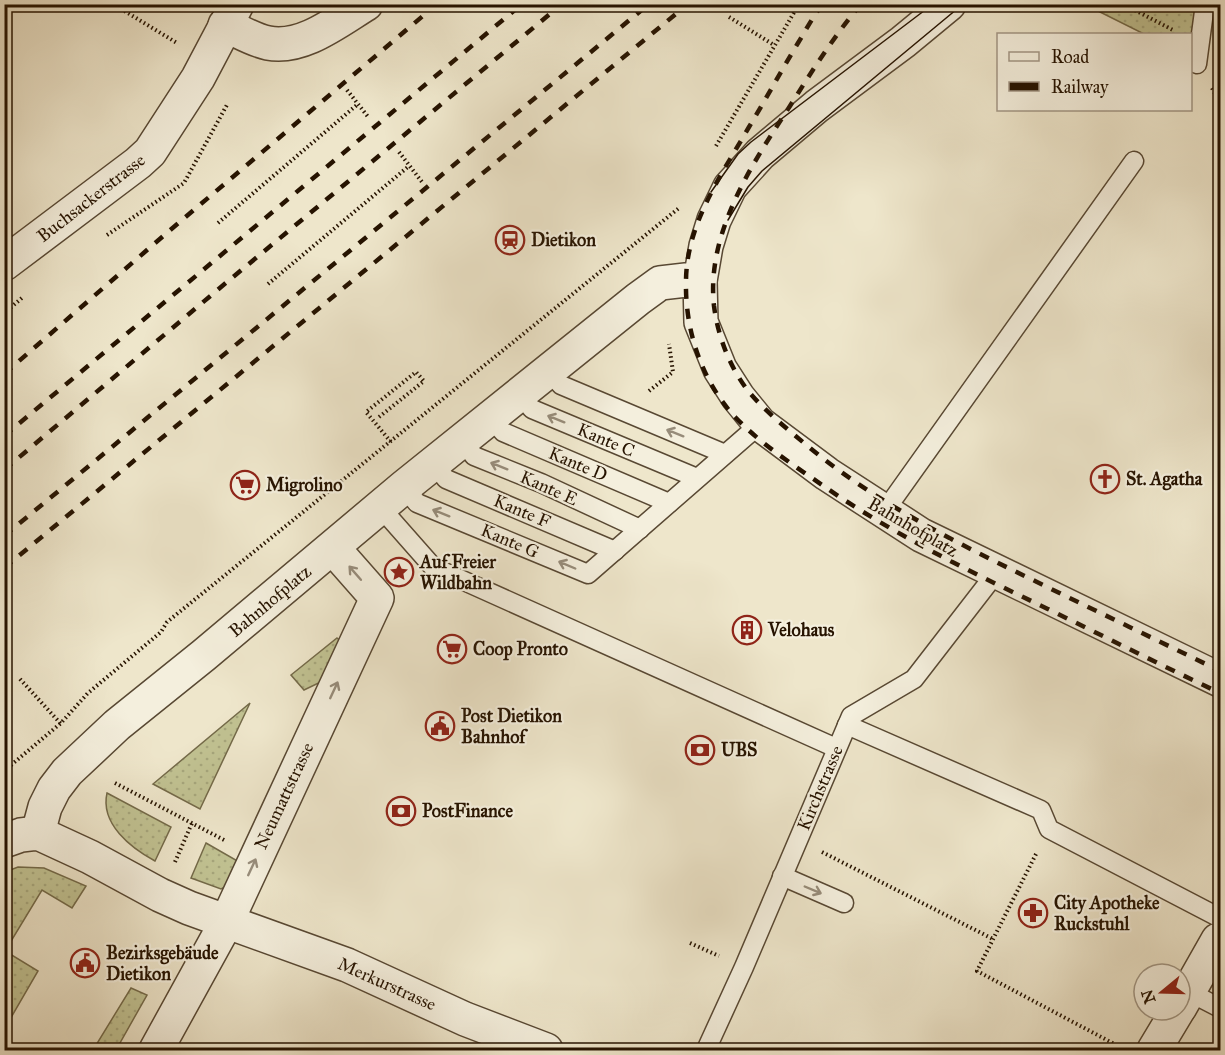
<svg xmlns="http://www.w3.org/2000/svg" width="1225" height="1055" viewBox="0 0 1225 1055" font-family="'IM FELL Great Primer',serif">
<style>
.grass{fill:url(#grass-dots);stroke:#746a49;stroke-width:1.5}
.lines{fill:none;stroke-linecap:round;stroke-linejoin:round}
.service-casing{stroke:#584833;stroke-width:21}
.minor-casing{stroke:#584833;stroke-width:36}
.tertiary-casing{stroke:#584833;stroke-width:36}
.path{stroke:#261300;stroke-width:4;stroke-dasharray:1.5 3;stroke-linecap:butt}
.service{stroke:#f4efdd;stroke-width:18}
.minor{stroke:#f4efdd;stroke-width:33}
.tertiary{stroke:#f4efdd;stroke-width:33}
.tram{stroke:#261300;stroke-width:1.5}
.rail{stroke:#261300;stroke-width:4.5;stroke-dasharray:10 10;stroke-linecap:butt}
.oneway{stroke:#978c7a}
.labels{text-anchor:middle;stroke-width:4.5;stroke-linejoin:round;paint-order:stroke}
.street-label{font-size:18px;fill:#261300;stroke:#f4efdd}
.poi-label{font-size:18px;font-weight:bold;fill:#261300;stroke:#f4efdd;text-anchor:start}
</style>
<defs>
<pattern id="grass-dots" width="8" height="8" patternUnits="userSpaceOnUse" patternTransform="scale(1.5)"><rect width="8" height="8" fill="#c1c292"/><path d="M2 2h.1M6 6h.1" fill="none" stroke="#a6a67c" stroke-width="1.8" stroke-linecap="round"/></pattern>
</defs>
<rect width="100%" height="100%" fill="#eee6cb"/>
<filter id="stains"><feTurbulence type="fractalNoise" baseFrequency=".00333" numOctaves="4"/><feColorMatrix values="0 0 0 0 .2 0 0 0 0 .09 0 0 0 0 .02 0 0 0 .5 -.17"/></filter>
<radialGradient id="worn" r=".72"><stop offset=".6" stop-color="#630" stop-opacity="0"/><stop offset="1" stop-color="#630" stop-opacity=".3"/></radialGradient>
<g class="grass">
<path d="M 1086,5 L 1199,5 L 1191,59 L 1190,34 L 1144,34 Z"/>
<path d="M 337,638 L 343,643 L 327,679 L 304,690 L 291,675 Z"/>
<path d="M 250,703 L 200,809 L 153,784 Z"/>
<path d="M 107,793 L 171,827 L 155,861 C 131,848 100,824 107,793 Z"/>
<path d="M 206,843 L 241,863 L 227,886 L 221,889 L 191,878 Z"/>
<path d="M 18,867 L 44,868 L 86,886 L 72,908 L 42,890 L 5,951 L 38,971 L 5,1028 L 5,872 Z"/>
<path d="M 131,988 L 147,995 L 116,1050 L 93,1050 Z"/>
</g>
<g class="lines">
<g class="service-casing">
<g id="service">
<path d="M 1197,64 L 1205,4"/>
<path d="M 550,372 L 561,385 L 725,454"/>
<path d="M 521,395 L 532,409 L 697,478"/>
<path d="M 491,418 L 503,432 L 669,503"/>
<path d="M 463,441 L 474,456 L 541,483 L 640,529"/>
<path d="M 434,464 L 446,479 L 615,551"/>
<path d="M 404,487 L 417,503 L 588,574 L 760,424"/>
<path d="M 381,508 L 433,567 L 836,748"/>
<path d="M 884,512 L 1134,161"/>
<path d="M 847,725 L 1041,810 L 1049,829 L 1220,918"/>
<path d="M 782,876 L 844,903"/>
<path d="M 1189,992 L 1220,1008"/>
<path d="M 706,1050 L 744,967 L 851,716 L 914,679 L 996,573"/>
</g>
</g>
<g class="minor-casing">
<g id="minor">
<path d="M 949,4 L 903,42 L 817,106 L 760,154 L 730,187 L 714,220 L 706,246 L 700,281 L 701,322 L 720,369 L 738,397 L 760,424 L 827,474 L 921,535 L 1220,680"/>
<path d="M 225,25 C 239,31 253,40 268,43 C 302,50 338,21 366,4"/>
<path d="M 4,264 L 138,163 L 150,152 L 198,78 L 237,4"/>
<path d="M 38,833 L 45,807 L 54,789 L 67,772 L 117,725 L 204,655 L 404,487 L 638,299 L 660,283 L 686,280 L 700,281"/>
<path d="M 1180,1007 L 1218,940"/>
<path d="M 156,1050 L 227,921 L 377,598 L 333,548"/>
<path d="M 1154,1050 L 1178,1010"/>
</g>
</g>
<g class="tertiary-casing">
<path id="tertiary" d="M 4,841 L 21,835 L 38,833 L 90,857 L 160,895 L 189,908 L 347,965 L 465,1019 L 546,1050"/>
</g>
<g class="path">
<path d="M 113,4 L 177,43"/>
<path d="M 1123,4 L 1173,30"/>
<path d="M 729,17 L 774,45"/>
<path d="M 1212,88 L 1217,97 L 1220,99"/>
<path d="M 347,90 L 369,118"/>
<path d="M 716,146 L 799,4"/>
<path d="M 399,152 L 422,182"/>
<path d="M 218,223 L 358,104"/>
<path d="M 107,235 L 184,183 L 228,103"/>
<path d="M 268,284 L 409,166"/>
<path d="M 4,306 L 8,310 L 24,296"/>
<path d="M 649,391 L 673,372 L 669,344"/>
<path d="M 379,417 L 424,381 L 416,372 L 366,412 L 391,442"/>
<path d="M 20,679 L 62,725"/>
<path d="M 4,771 L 61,723 L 88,693 L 161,632 L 167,622 L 679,208"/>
<path d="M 115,783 L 226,841"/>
<path d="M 822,852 L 993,939"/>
<path d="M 1036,854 L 977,971 L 1120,1047"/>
<path d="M 175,862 L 192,823"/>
<path d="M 690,943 L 719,956"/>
</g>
<use href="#service" class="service"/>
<use href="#minor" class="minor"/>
<use href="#tertiary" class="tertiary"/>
<g class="tram">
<path d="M 711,192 L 738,154 L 751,142 L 933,4"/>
<path d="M 728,220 L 748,187 L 762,171 L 963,4"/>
</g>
<g class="rail">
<path d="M 823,4 C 813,16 806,30 798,43 C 781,71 766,99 749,127 C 721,176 686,224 686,282 C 685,331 702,382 736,418 C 762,445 795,466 825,487 C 896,536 973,573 1050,610 C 1107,638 1163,666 1220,693"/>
<path d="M 861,4 C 834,36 812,71 790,106 C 752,164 706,233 714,306 C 718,337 730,368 749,392 C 765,411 785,427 804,443 C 874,502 955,542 1037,582 C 1098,612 1159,641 1220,671"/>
<path d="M 4,374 L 169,231 L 437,4"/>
<path d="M 4,436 L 522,4"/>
<path d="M 4,470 L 221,287 L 562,4"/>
<path d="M 4,536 L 649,4"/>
<path d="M 4,568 L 688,4"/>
</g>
</g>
<defs><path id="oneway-shaft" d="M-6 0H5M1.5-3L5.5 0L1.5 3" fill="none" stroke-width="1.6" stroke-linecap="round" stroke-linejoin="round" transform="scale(1.5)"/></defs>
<g class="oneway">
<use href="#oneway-shaft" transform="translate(556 419) rotate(-158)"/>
<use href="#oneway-shaft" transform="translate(675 433) rotate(-158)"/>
<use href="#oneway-shaft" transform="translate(499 466) rotate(-158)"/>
<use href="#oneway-shaft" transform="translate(441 513) rotate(-158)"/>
<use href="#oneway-shaft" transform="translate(567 565) rotate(-157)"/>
<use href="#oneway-shaft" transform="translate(355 573) rotate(-131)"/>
<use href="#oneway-shaft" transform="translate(334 690) rotate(-65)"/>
<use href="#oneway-shaft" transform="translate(252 867) rotate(-65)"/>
<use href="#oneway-shaft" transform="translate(813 890) rotate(23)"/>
</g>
<defs>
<g id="station-ring" transform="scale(1.5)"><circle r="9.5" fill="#f4efdd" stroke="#8f2418" stroke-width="1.5"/><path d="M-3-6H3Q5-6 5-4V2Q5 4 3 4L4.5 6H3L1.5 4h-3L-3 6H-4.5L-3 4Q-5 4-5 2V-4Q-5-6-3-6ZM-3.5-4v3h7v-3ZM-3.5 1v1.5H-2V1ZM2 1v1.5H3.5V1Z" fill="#8f2418"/></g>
<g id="church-ring" transform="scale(1.5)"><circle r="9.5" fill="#f4efdd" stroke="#8f2418" stroke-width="1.5"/><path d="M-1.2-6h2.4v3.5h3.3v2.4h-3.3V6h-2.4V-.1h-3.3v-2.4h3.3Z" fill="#8f2418"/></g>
<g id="supermarket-ring" transform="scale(1.5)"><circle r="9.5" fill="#f4efdd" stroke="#8f2418" stroke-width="1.5"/><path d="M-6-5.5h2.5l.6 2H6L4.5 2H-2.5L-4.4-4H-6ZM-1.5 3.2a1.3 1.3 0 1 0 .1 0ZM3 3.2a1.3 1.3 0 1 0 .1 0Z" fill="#8f2418"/></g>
<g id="sight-ring" transform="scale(1.5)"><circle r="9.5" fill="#f4efdd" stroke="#8f2418" stroke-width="1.5"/><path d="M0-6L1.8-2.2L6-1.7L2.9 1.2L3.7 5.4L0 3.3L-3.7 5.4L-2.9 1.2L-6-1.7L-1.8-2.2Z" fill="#8f2418"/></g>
<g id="building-ring" transform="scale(1.5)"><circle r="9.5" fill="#f4efdd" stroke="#8f2418" stroke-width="1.5"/><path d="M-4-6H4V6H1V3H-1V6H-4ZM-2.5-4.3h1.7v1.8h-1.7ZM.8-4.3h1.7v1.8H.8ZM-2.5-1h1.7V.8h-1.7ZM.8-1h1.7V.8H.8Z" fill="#8f2418"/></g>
<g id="civic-ring" transform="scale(1.5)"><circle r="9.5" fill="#f4efdd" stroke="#8f2418" stroke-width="1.5"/><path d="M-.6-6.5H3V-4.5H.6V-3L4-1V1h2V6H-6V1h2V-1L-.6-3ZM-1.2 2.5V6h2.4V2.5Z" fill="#8f2418"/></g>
<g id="bank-ring" transform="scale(1.5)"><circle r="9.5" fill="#f4efdd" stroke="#8f2418" stroke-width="1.5"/><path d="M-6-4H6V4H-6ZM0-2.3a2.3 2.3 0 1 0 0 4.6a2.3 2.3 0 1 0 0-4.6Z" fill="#8f2418"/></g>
<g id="pharmacy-ring" transform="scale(1.5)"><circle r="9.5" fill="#f4efdd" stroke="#8f2418" stroke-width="1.5"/><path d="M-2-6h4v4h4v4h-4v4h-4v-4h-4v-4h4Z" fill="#8f2418"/></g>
</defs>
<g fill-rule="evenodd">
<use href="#station-ring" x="510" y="240"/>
<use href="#church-ring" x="1105" y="479"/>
<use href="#supermarket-ring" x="245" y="485"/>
<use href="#sight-ring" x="399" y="572"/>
<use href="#building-ring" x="747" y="630"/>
<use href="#supermarket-ring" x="452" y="649"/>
<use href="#civic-ring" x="440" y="726"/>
<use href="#bank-ring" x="700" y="750"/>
<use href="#bank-ring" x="401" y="811"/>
<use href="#pharmacy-ring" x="1033" y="913"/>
<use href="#civic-ring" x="85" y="963"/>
</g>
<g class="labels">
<g class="street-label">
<text transform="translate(91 198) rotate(-38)" y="6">Buchsackerstrasse</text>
<text transform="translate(606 440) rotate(23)" y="6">Kante C</text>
<text transform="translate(578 464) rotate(23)" y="6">Kante D</text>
<text transform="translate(549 488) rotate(24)" y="6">Kante E</text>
<text transform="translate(522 511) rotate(23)" y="6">Kante F</text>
<text transform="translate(913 527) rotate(30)" y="6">Bahnhofplatz</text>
<text transform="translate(510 541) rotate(23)" y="6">Kante G</text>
<text transform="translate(270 601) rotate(-40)" y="6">Bahnhofplatz</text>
<text transform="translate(820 788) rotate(-67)" y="6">Kirchstrasse</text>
<text transform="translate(284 796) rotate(-65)" y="6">Neumattstrasse</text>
<text transform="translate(387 984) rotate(24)" y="6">Merkurstrasse</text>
</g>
<g class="poi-label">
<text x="531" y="246">Dietikon</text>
<text x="1126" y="485">St. Agatha</text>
<text x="266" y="491">Migrolino</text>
<text x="420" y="568">Auf Freier<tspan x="420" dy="21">Wildbahn</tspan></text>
<text x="768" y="636">Velohaus</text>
<text x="473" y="655">Coop Pronto</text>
<text x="461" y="722">Post Dietikon<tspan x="461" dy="21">Bahnhof</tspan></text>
<text x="721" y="756">UBS</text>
<text x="422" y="817">PostFinance</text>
<text x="1054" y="909">City Apotheke<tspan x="1054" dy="21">Ruckstuhl</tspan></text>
<text x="106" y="959">Bezirksgebäude<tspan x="106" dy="21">Dietikon</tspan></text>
</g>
</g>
<rect width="1225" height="1055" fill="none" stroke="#eee6cb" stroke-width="24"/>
<rect x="6" y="6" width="1213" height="1043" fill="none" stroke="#261300" stroke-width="3"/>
<rect x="12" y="12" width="1201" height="1031" fill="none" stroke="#261300" stroke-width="1.5"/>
<rect x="997" y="33" width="195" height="78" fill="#f4efdd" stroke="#a29785" stroke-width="1.5"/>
<rect x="1009" y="52" width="30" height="9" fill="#f4efdd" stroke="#a29785" stroke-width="1.5"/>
<text x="1051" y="63" font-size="18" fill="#261300">Road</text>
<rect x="1009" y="82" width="30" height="9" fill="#261300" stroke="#a29785" stroke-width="1.5"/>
<text x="1051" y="93" font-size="18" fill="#261300">Railway</text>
<g transform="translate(1162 992) rotate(251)"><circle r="28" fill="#f4efdd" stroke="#a29785" stroke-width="1.5"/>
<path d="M0-4.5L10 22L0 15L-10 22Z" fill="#8f2418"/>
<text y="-9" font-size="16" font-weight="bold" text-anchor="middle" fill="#261300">N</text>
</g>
<rect width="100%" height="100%" filter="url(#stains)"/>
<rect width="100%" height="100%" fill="url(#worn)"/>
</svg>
